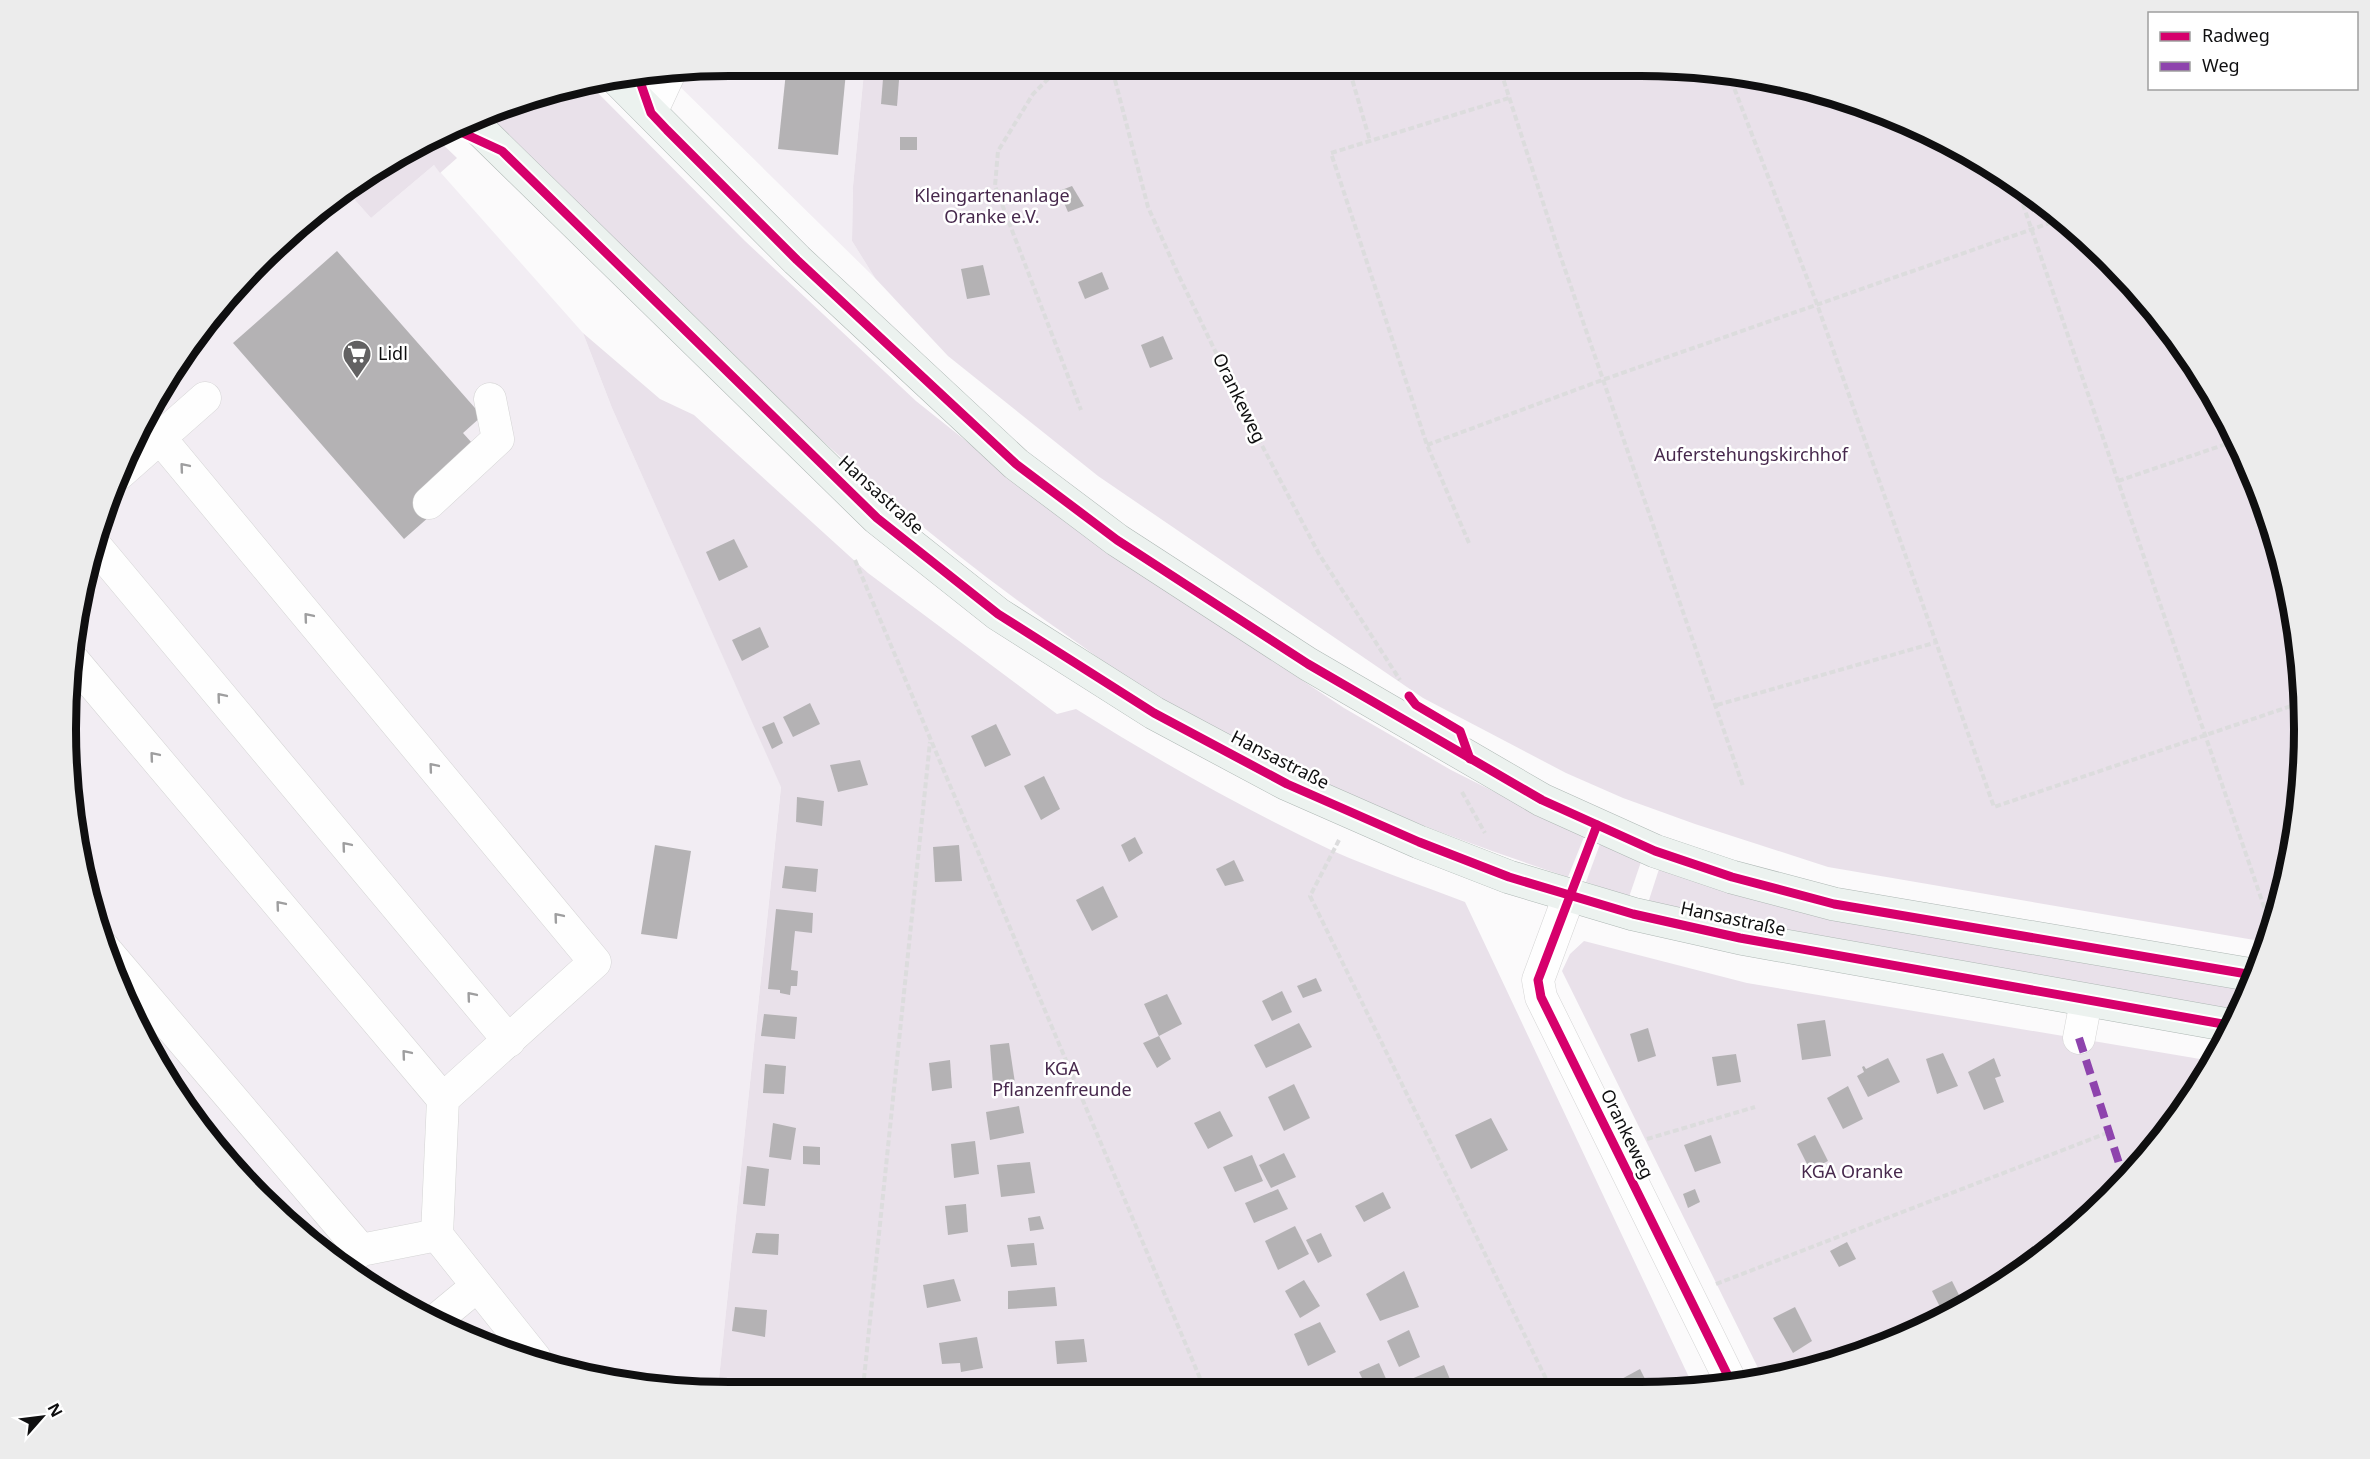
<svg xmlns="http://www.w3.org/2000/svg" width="2370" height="1459" viewBox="0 0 2370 1459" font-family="'Noto Sans',sans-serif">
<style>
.built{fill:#f2edf3}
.green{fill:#e9e1ea}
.building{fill:#b4b2b4}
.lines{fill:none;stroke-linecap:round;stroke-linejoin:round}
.minor-casing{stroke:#d4d4d4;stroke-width:33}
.major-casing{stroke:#aeb7b4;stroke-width:34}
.path{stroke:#dcdcdd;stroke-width:4;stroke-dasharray:6 3;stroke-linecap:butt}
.minor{stroke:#fefefe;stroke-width:32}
.major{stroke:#ecf2ef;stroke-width:33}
.quiet{stroke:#8e44ad;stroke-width:8;stroke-dasharray:15 8;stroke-linecap:butt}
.cycleway-casing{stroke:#fff;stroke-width:13}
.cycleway{stroke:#d6006c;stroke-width:9}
.oneway{stroke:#9e9e9f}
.labels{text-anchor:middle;stroke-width:5;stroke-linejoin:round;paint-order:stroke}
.park-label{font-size:18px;fill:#47294d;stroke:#fff}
.poi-label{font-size:18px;fill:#0f0f10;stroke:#fff;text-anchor:start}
.street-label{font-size:18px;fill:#0f0f10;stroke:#fff}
.rim{fill:none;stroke:#0f0f10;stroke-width:8}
</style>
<rect width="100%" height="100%" fill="#fbfafb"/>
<g class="built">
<path d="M 665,72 L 864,72 L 853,186 L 852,241 L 875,278 Z"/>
<path d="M 434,165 L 583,333 L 612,408 L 781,786 L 718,1388 L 643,1387 L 476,1343 L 326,1256 L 260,1198 L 178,1098 L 101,942 L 72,816 L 66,729 L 79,600 L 101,517 L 135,436 L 203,326 L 326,203 L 346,190 L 371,218 Z"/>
</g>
<g class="green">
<path d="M 864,72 L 1727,72 L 1894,116 L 2044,203 L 2139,292 L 2215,397 L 2269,516 L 2298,643 L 2303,773 L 2281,901 L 2266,942 L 1828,867 L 1695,824 L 1623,798 L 1566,773 L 1423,698 L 1098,476 L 948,356 L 875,278 L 852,241 L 853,186 Z"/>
<path d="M 589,84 L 745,241 L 916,401 L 1093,542 L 1344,708 L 1451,770 L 1584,837 L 1568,877 C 1423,829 1281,773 1150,693 C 1123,677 1098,657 1072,639 C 854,490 672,299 485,114 L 517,101 Z"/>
<path d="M 434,136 L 457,158 L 440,173 L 434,165 L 371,218 L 346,190 Z"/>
<path d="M 583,333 L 660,399 L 694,415 L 868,573 L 1057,714 L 1076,709 C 1159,761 1244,809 1333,851 C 1376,870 1421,885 1465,902 L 1695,1390 L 718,1388 L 781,787 L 612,408 Z"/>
<path d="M 1600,844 L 1642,859 L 1629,897 L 1586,882 Z"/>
<path d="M 1660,866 L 2248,989 L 2239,1014 L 1791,938 L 1648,903 Z"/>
<path d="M 1584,941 L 1747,983 L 2212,1061 L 2167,1133 L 2078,1228 L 1972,1304 L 1853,1358 L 1762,1376 L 1562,971 L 1570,954 Z"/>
</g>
<g class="building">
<path d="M 786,72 L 846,72 L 838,155 L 778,149 Z"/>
<path d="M 883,79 L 899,80 L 897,106 L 881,104 Z"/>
<rect x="900" y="137" width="17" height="13"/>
<path d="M 1072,186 L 1084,206 L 1068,212 L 1059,191 Z"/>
<path d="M 337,251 L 482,416 L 463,433 L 472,443 L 414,497 L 430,516 L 404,539 L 233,343 Z"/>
<path d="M 983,265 L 990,295 L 967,299 L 961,269 Z"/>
<path d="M 1102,272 L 1109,289 L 1085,299 L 1078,282 Z"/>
<path d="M 1163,336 L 1173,359 L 1150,368 L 1141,345 Z"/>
<path d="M 734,539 L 748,567 L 719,581 L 706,552 Z"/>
<path d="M 760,627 L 769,647 L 742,661 L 732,640 Z"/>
<path d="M 810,703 L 820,724 L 793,737 L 783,717 Z"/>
<path d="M 774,722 L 783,743 L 772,749 L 762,727 Z"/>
<path d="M 996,724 L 1011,755 L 985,767 L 971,736 Z"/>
<path d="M 860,760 L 868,785 L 838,792 L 830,765 Z"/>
<path d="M 1044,776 L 1060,809 L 1041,820 L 1024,786 Z"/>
<path d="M 797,797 L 824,801 L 822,826 L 796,822 Z"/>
<path d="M 1135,837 L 1143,853 L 1129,862 L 1121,845 Z"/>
<path d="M 655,845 L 691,851 L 677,939 L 641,934 Z"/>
<path d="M 959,845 L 962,881 L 935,882 L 933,847 Z"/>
<path d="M 1234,860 L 1244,881 L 1225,886 L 1216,869 Z"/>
<path d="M 785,866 L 818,869 L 816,892 L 782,888 Z"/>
<path d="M 1103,886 L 1118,917 L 1092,931 L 1076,900 Z"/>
<path d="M 776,909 L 813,913 L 812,933 L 795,931 L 791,970 L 798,971 L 797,986 L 791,986 L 790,995 L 780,993 L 780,990 L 768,989 Z"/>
<path d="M 1316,978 L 1322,991 L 1303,998 L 1297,986 Z"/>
<path d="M 1282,991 L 1292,1012 L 1272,1021 L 1262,1001 Z"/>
<path d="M 1167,994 L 1182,1024 L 1159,1036 L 1171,1059 L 1157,1068 L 1143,1043 L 1159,1036 L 1144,1004 Z"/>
<path d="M 764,1014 L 797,1017 L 795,1039 L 761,1036 Z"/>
<path d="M 1825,1020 L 1831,1056 L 1802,1060 L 1797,1024 Z"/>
<path d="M 1299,1023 L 1312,1047 L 1266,1068 L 1254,1045 Z"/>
<path d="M 1648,1028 L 1656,1056 L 1638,1062 L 1630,1034 Z"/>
<path d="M 1009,1043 L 1015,1083 L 993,1084 L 990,1045 Z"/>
<path d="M 1943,1053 L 1958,1086 L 1937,1094 L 1926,1059 Z"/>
<path d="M 1736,1054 L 1741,1082 L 1717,1086 L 1712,1057 Z"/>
<path d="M 1888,1058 L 1900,1082 L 1868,1097 L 1857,1076 L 1864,1072 L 1862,1067 L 1864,1066 L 1866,1069 Z"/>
<path d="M 1994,1058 L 2001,1076 L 1995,1078 L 2004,1102 L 1984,1110 L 1968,1072 Z"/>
<path d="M 950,1060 L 952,1088 L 932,1091 L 929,1063 Z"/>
<path d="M 765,1064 L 786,1066 L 784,1094 L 763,1093 Z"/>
<path d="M 1294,1084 L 1310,1118 L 1284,1131 L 1268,1097 Z"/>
<path d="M 1848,1086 L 1863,1119 L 1843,1129 L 1827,1098 Z"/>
<path d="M 1019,1106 L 1024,1133 L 990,1140 L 986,1112 Z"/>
<path d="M 1220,1111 L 1233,1136 L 1208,1149 L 1194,1123 Z"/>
<path d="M 1491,1118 L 1508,1150 L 1471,1169 L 1455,1135 Z"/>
<path d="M 773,1123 L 796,1128 L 791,1160 L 769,1157 Z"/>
<path d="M 1711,1135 L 1721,1163 L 1695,1172 L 1684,1145 Z"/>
<path d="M 1815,1135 L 1828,1161 L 1810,1170 L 1797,1144 Z"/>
<path d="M 975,1141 L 979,1174 L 954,1178 L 951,1144 Z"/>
<path d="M 803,1146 L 820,1147 L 820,1165 L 803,1164 Z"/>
<path d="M 1284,1153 L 1296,1177 L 1271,1188 L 1259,1165 Z"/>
<path d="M 1252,1155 L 1263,1181 L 1235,1192 L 1223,1167 Z"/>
<path d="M 1030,1162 L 1035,1193 L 1001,1197 L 997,1165 Z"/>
<path d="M 747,1166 L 769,1169 L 765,1206 L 743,1204 Z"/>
<path d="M 1278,1189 L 1288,1209 L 1254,1223 L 1245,1203 Z"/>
<path d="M 1695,1189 L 1700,1202 L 1688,1208 L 1683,1194 Z"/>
<path d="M 1383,1192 L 1391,1208 L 1364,1222 L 1355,1206 Z"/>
<path d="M 966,1204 L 968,1232 L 948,1235 L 945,1206 Z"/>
<path d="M 1040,1216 L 1044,1229 L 1030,1231 L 1028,1218 Z"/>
<path d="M 1295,1226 L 1309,1254 L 1278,1270 L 1265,1241 Z"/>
<path d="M 756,1233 L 779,1234 L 778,1255 L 752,1253 Z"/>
<path d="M 1321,1233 L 1332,1256 L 1318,1263 L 1306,1240 Z"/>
<path d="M 1847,1242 L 1856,1259 L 1839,1267 L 1830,1251 Z"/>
<path d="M 1034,1243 L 1037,1265 L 1011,1267 L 1007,1245 Z"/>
<path d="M 1404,1271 L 1419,1307 L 1380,1321 L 1366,1294 Z"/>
<path d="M 954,1279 L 961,1301 L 927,1308 L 923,1285 Z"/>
<path d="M 1304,1280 L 1320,1306 L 1300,1318 L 1285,1291 Z"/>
<path d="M 1952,1281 L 1965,1307 L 1945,1317 L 1932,1291 Z"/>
<path d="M 1055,1287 L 1057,1306 L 1008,1309 L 1008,1291 Z"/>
<path d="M 735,1307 L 767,1310 L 765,1337 L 732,1331 Z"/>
<path d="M 1795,1307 L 1812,1341 L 1793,1353 L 1773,1318 Z"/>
<path d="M 1320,1322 L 1336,1352 L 1308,1366 L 1294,1334 Z"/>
<path d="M 1409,1330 L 1420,1357 L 1399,1367 L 1387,1341 Z"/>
<path d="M 977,1337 L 983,1368 L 961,1372 L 960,1363 L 942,1364 L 939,1343 Z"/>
<path d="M 1084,1339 L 1087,1362 L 1057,1364 L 1055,1341 Z"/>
<path d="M 1379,1363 L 1391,1390 L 1368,1390 L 1359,1372 Z"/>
<path d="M 1444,1365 L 1455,1391 L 1405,1390 L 1402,1383 Z"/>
<path d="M 1640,1369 L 1651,1391 L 1620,1391 L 1616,1382 Z"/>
<path d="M 1093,1381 L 1094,1389 L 1052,1389 L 1051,1386 Z"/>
<path d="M 1324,1382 L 1327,1390 L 1307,1390 Z"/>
</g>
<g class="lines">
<g class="minor-casing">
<g id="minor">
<path d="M 651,113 L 670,72"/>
<path d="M 160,438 L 595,962 L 443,1099 L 437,1235 L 535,1358"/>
<path d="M 119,474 L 205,398"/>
<path d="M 429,503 L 498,439 L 490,399"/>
<path d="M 94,544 L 509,1041"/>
<path d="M 73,660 L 443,1099"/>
<path d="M 1569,896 L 1538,980 L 1541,997 L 1731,1382"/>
<path d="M 103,947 L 361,1250"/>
<path d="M 2079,1038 L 2086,1001"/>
<path d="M 342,1266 L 361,1250 L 437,1235"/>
<path d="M 436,1320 L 477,1286"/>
</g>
</g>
<g class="major-casing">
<g id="major">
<path d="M 616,78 L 797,260 L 1016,464 L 1117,540 L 1308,664 L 1542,800 L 1655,851 L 1732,877 L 1834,904 L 2253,975"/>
<path d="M 470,120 L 877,518 L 998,614 L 1154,713 L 1287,784 L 1419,842 L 1509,877 L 1633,914 L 1740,938 L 2234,1026"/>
</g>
</g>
<g class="path">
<path d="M 1055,72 L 1033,94 L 998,151 L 995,186 L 1081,410"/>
<path d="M 1350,72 L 1370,141"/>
<path d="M 1501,72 L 1559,252 L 1743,786"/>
<path d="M 1728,72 L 1817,304 L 1994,807 L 2300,703"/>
<path d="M 1115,80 L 1148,207 L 1178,274 L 1246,415 L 1319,554 L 1400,680"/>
<path d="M 2017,187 L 2271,927"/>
<path d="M 1427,445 L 1605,379 L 2061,219"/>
<path d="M 2118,481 L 2235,441"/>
<path d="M 1469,543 L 1427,445 L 1331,153 L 1509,98"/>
<path d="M 855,560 L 1205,1390"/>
<path d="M 1717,705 L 1934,643"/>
<path d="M 1462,792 L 1485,833"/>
<path d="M 1339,840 L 1310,896 L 1552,1391"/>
<path d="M 1647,1139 L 1755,1107"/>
<path d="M 1716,1284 L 2107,1133"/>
<path d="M 863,1388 L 930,742"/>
</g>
<use href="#minor" class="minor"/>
<use href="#major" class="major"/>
<g class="quiet">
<path d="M 1115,72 L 1115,80"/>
<path d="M 2079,1038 L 2124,1179"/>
</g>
<g class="cycleway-casing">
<g id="cycleway">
<path d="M 637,73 L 651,113 L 667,130 L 797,260 L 1016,464 L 1117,540 L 1308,664 L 1542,800 L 1655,851 L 1732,877 L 1834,904 L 2253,975"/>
<path d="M 452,128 L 502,151 L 877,518 L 998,614 L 1154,713 L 1287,784 L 1419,842 L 1509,877 L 1633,914 L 1740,938 L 2234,1026"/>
<path d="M 1409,696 L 1416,705 L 1460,731 L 1470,759"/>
<path d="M 1597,825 L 1538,980 L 1541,997 L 1731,1382"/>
</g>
</g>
<use href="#cycleway" class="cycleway"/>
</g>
<defs><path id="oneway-chevron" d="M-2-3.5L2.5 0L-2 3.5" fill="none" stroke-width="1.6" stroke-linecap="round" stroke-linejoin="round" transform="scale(1.5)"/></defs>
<g class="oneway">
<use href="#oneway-chevron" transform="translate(184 467) rotate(-130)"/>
<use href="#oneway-chevron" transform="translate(308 617) rotate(-130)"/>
<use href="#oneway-chevron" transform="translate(221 697) rotate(-130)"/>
<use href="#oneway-chevron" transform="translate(154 756) rotate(-130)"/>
<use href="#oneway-chevron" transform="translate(433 767) rotate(-130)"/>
<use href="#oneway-chevron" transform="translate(346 846) rotate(-130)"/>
<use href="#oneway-chevron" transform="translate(280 905) rotate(-130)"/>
<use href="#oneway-chevron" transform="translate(558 917) rotate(-130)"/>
<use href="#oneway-chevron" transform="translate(471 996) rotate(-130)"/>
<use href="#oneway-chevron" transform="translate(406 1054) rotate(-130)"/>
</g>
<defs>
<g id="supermarket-pin" transform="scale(1.5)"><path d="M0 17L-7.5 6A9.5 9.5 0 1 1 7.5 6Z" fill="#626162" stroke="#fff"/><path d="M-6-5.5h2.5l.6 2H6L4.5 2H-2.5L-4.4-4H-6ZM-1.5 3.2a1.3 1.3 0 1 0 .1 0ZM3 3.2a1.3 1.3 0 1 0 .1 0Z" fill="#fff"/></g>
</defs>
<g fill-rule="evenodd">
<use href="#supermarket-pin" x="357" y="354"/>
</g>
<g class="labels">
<g class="park-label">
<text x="992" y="202">Kleingartenanlage<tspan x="992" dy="21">Oranke e.V.</tspan></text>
<text x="1751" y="461">Auferstehungskirchhof</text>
<text x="1062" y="1075">KGA<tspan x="1062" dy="21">Pflanzenfreunde</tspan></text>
<text x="1852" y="1178">KGA Oranke</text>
</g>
<g class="poi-label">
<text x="378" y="360">Lidl</text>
</g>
<g class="street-label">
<text transform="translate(1239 398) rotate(64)" y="6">Orankeweg</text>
<text transform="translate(881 495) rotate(42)" y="6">Hansastraße</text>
<text transform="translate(1280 760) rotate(27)" y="6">Hansastraße</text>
<text transform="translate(1733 919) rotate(12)" y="6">Hansastraße</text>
<text transform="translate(1627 1134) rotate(64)" y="6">Orankeweg</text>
</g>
</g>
<path d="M0 0H2370V1459H0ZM729 76H1641A653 653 0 0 1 2294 729V729A653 653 0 0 1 1641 1382H729A653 653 0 0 1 76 729V729A653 653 0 0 1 729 76Z" fill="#ececec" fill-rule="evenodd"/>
<path class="rim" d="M729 76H1641A653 653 0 0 1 2294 729V729A653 653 0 0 1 1641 1382H729A653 653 0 0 1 76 729V729A653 653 0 0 1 729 76Z"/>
<rect x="2148" y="12" width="210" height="78" fill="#ffffff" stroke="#9f9f9f" stroke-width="1.5"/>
<rect x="2160" y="32" width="30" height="9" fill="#d6006c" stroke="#9f9f9f" stroke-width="1.5"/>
<text x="2202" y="42" font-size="18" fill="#0f0f10">Radweg</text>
<rect x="2160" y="62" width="30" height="9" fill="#8e44ad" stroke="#9f9f9f" stroke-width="1.5"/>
<text x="2202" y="72" font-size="18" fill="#0f0f10">Weg</text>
<g transform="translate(42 1417) rotate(62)" stroke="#ffffff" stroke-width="4.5" paint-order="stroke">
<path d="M0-4.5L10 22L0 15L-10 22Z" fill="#0f0f10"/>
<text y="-9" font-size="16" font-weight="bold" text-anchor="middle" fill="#0f0f10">N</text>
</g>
</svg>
